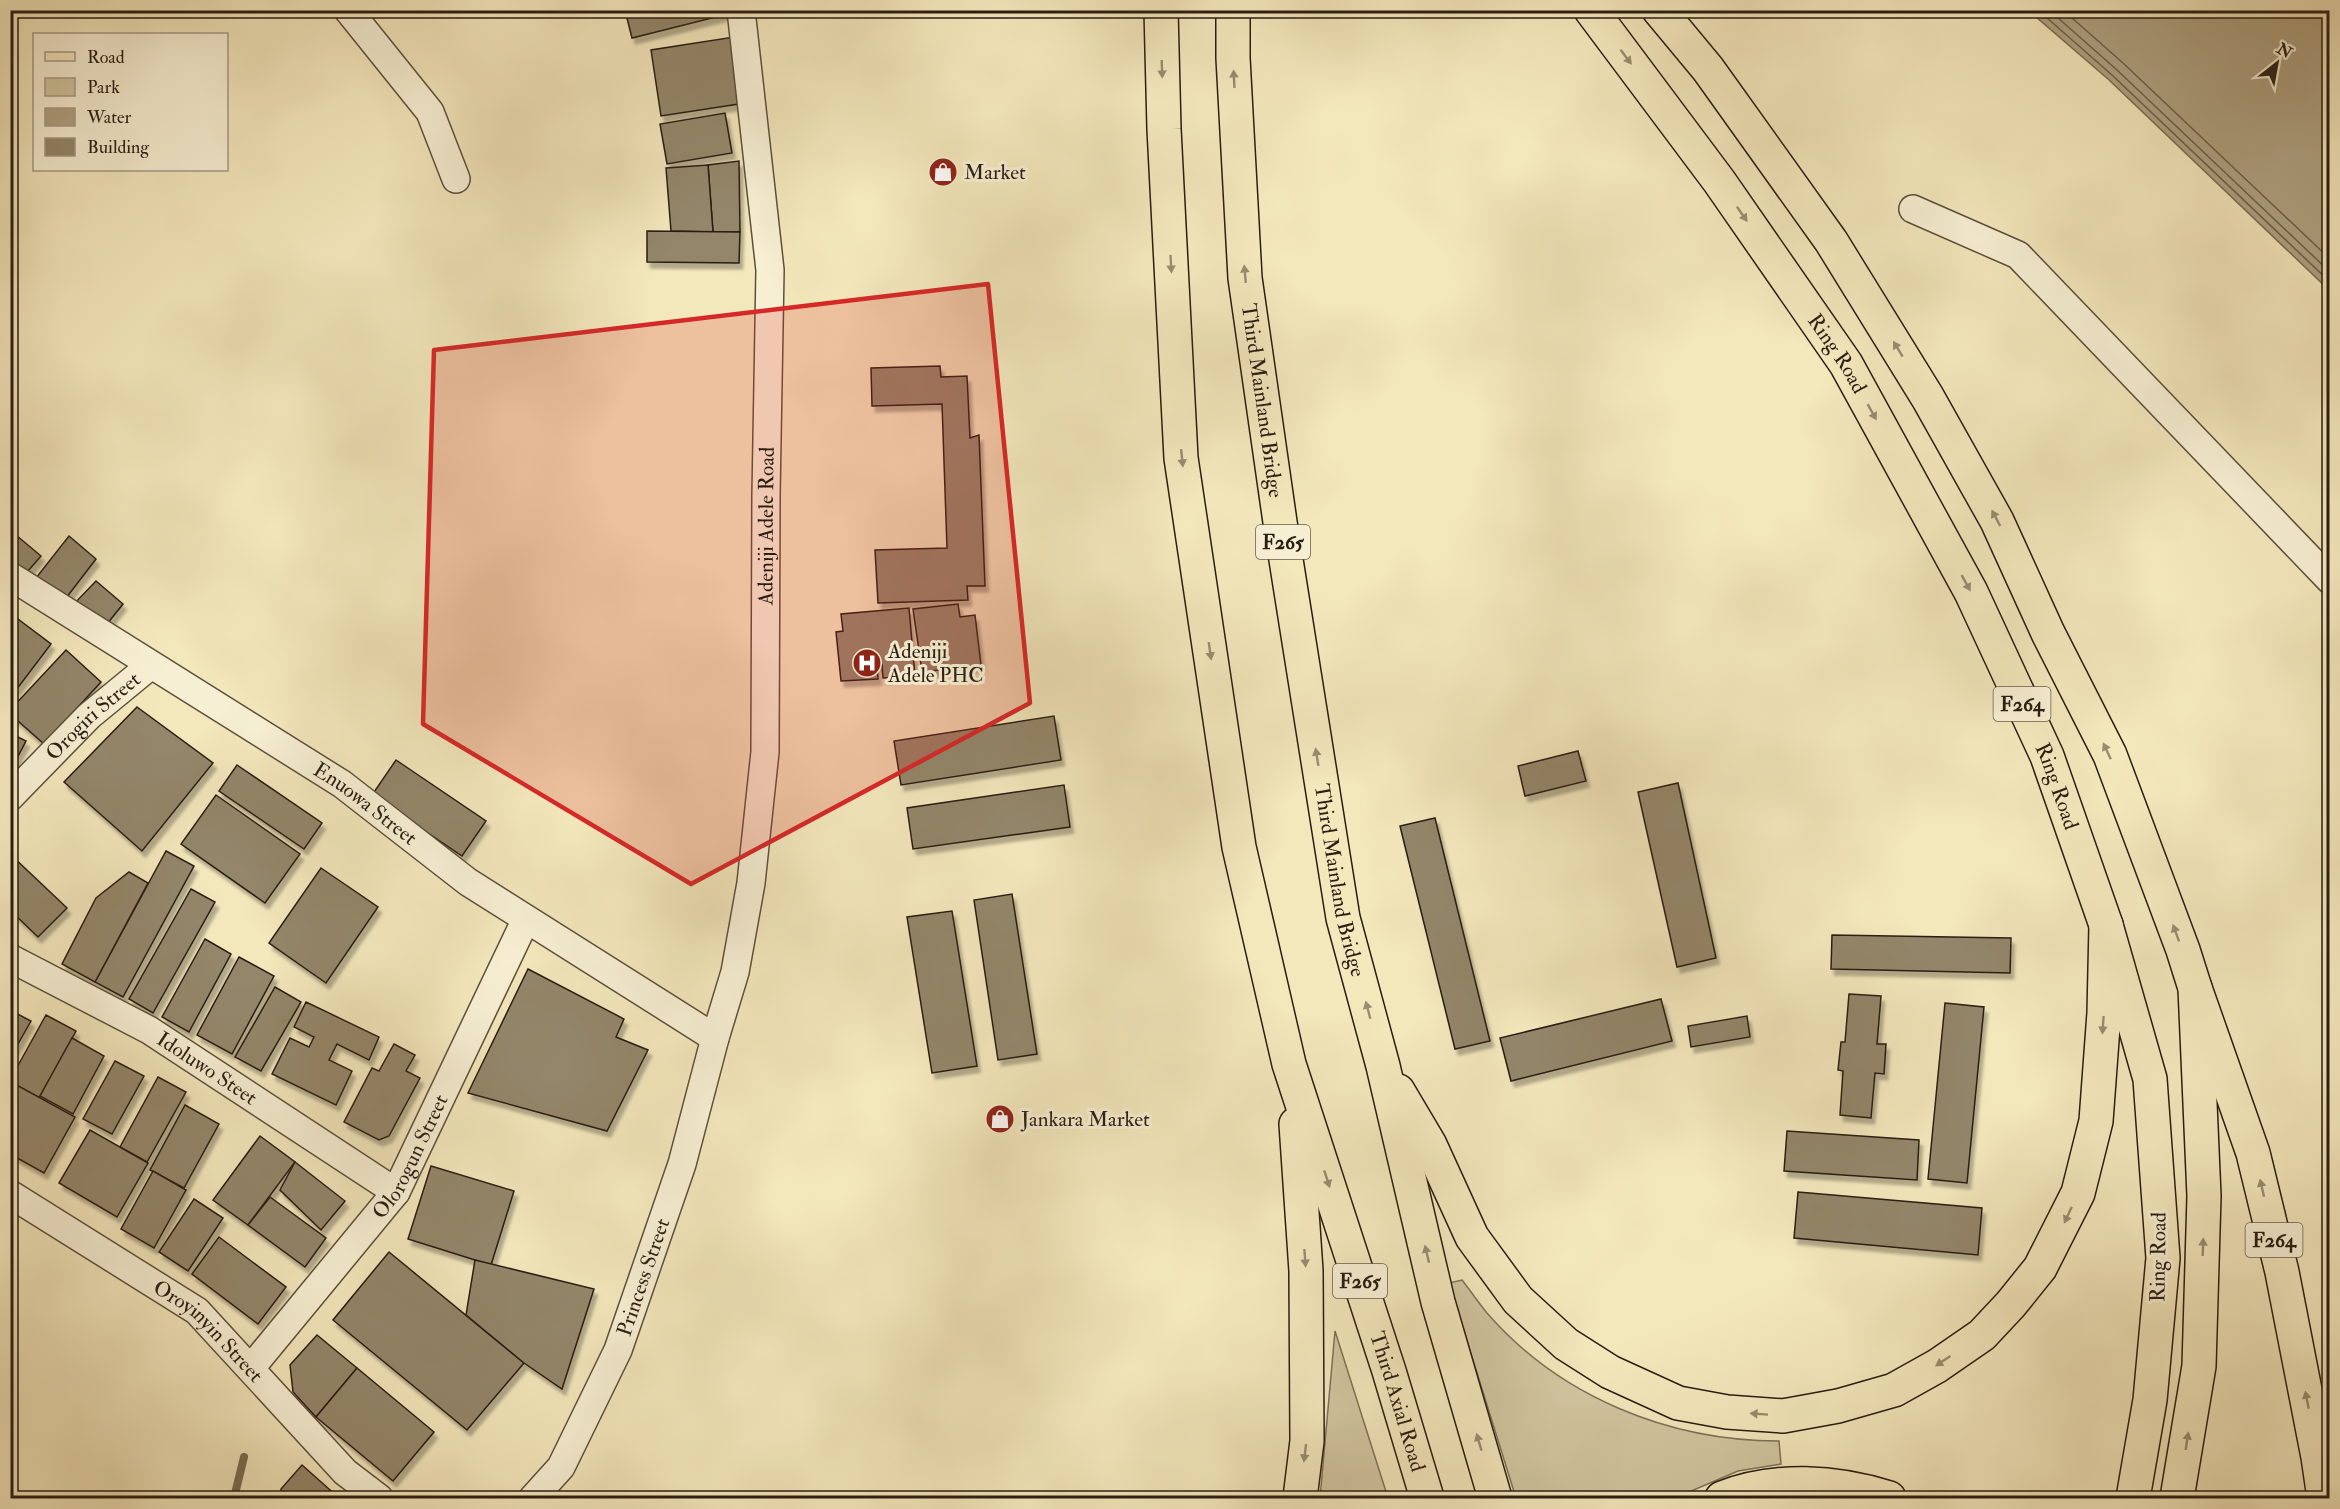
<svg xmlns="http://www.w3.org/2000/svg" width="2340" height="1509" viewBox="0 0 2340 1509" font-family="'IM FELL Double Pica',serif">
<style>
.green{fill:#d1c59f;stroke:#7e7158;stroke-width:1.5}
.water{fill:#afa282;stroke:#7a6d55;stroke-width:1.5}
.lines{fill:none;stroke-linecap:round;stroke-linejoin:round}
.shore{stroke:#6c604a;stroke-width:1.5}
.stream{stroke:#7a6d55;stroke-width:8}
.building{fill:#93866a;stroke:#2a1d12;stroke-width:1.5;filter:url(#shadow)}
.minor-casing{stroke:#5c503c;stroke-width:30}
.major-casing{stroke:#2a1d12;stroke-width:36}
.highway-casing{stroke:#2a1d12;stroke-width:36}
.minor{stroke:#f7efd3;stroke-width:27}
.major{stroke:#f3e7bc;stroke-width:33}
.highway{stroke:#f3e7bc;stroke-width:33}
.oneway{fill:#998c70}
.marked{fill:#d62828;fill-opacity:0.2;stroke:#d62828;stroke-width:4.5;stroke-linejoin:round}
.labels{text-anchor:middle;stroke-width:6;stroke-linejoin:round;paint-order:stroke}
.shield{fill:#f7efd3;stroke:#685c4c;stroke-width:1.5}
.shield-label{font-size:20px;font-weight:bold;fill:#2a1d12}
.poi-label{font-size:21px;fill:#2a1d12;stroke:#f7efd3;text-anchor:start}
.street-label{font-size:21px;fill:#2a1d12;stroke:#f7efd3}
</style>
<defs>
<filter id="shadow"><feDropShadow dx="3.5" dy="6" stdDeviation="1.5" flood-color="#0004"/></filter>
</defs>
<rect width="100%" height="100%" fill="#f3e7bc"/>
<filter id="stains"><feTurbulence type="fractalNoise" baseFrequency=".00333" numOctaves="4"/><feColorMatrix values="0 0 0 0 .2 0 0 0 0 .09 0 0 0 0 .02 0 0 0 .5 -.17"/></filter>
<radialGradient id="worn" r=".72"><stop offset=".6" stop-color="#630" stop-opacity="0"/><stop offset="1" stop-color="#630" stop-opacity=".3"/></radialGradient>
<g class="green">
<path d="M 1462,1280 C 1470,1290 1478,1302 1487,1313 C 1560,1397 1669,1441 1779,1441 L 1781,1464 L 1738,1471 L 1675,1498 L 1516,1498 L 1449,1283 Z"/>
<path d="M 1335,1331 L 1388,1498 L 1320,1498 Z"/>
</g>
<path class="water" d="M 2029,11 L 2329,11 L 2329,290 L 2108,79 Z"/>
<g class="lines">
<g class="shore">
<path d="M 2038,10 L 2112,75 L 2330,282"/>
<path d="M 2049,10 L 2117,70 L 2330,272"/>
<path d="M 2063,10 L 2123,63 L 2330,259"/>
</g>
<path class="stream" d="M 234,1498 L 244,1457"/>
</g>
<g class="building">
<path d="M 625,10 L 732,10 L 732,13 L 632,38 Z"/>
<path d="M 734,37 L 745,103 L 661,116 L 651,50 Z"/>
<path d="M 725,113 L 732,153 L 667,164 L 660,124 Z"/>
<path d="M 739,161 L 740,232 L 713,232 L 708,165 Z"/>
<path d="M 708,165 L 713,232 L 671,231 L 666,168 Z"/>
<path d="M 647,231 L 740,232 L 739,263 L 647,262 Z"/>
<path d="M 940,366 L 941,377 L 967,376 L 970,438 L 979,435 L 985,586 L 967,586 L 968,600 L 878,603 L 875,550 L 947,548 L 942,404 L 872,406 L 871,368 Z"/>
<path d="M 10,530 L 41,556 L 21,579 L 10,570 Z"/>
<path d="M 69,536 L 96,559 L 63,602 L 32,583 Z"/>
<path d="M 96,581 L 123,604 L 103,629 L 70,608 Z"/>
<path d="M 958,604 L 960,617 L 975,615 L 981,665 L 922,672 L 913,609 Z"/>
<path d="M 909,608 L 915,676 L 883,678 L 882,665 L 877,666 L 878,679 L 841,681 L 836,632 L 843,631 L 841,614 Z"/>
<path d="M 10,613 L 51,644 L 10,698 Z"/>
<path d="M 66,650 L 101,682 L 44,744 L 10,714 L 10,710 Z"/>
<path d="M 137,707 L 213,763 L 142,851 L 64,782 Z"/>
<path d="M 1054,716 L 1061,760 L 901,785 L 894,741 Z"/>
<path d="M 10,733 L 26,741 L 15,762 L 10,759 Z"/>
<path d="M 1578,751 L 1586,781 L 1525,796 L 1518,766 Z"/>
<path d="M 396,760 L 486,821 L 462,856 L 372,795 Z"/>
<path d="M 237,765 L 322,823 L 304,849 L 219,791 Z"/>
<path d="M 1678,783 L 1716,958 L 1677,967 L 1638,792 Z"/>
<path d="M 1064,785 L 1070,827 L 913,849 L 907,808 Z"/>
<path d="M 216,795 L 300,854 L 265,903 L 181,844 Z"/>
<path d="M 1435,818 L 1490,1041 L 1455,1049 L 1400,826 Z"/>
<path d="M 166,851 L 194,866 L 123,997 L 95,982 Z"/>
<path d="M 10,854 L 67,908 L 38,937 L 10,910 Z"/>
<path d="M 321,868 L 378,907 L 326,983 L 269,943 Z"/>
<path d="M 129,872 L 148,883 L 95,982 L 62,964 L 96,898 Z"/>
<path d="M 191,889 L 215,902 L 153,1013 L 129,999 Z"/>
<path d="M 1012,894 L 1037,1054 L 998,1060 L 974,900 Z"/>
<path d="M 952,911 L 977,1066 L 932,1073 L 907,917 Z"/>
<path d="M 1832,935 L 2011,938 L 2010,973 L 1831,969 Z"/>
<path d="M 205,939 L 231,954 L 189,1032 L 162,1017 Z"/>
<path d="M 239,957 L 274,976 L 232,1054 L 197,1035 Z"/>
<path d="M 528,969 L 624,1019 L 616,1037 L 648,1050 L 607,1131 L 468,1093 Z"/>
<path d="M 275,987 L 301,1002 L 261,1071 L 235,1057 Z"/>
<path d="M 1849,994 L 1881,996 L 1877,1044 L 1886,1044 L 1884,1074 L 1875,1073 L 1871,1118 L 1840,1115 L 1843,1071 L 1838,1070 L 1841,1042 L 1845,1042 Z"/>
<path d="M 1661,999 L 1672,1041 L 1511,1081 L 1500,1038 Z"/>
<path d="M 306,1002 L 379,1037 L 369,1060 L 337,1044 L 329,1060 L 352,1071 L 336,1105 L 272,1074 L 290,1038 L 309,1047 L 314,1037 L 294,1027 Z"/>
<path d="M 1945,1003 L 1984,1007 L 1967,1183 L 1928,1179 Z"/>
<path d="M 10,1010 L 31,1021 L 10,1058 Z"/>
<path d="M 46,1015 L 76,1031 L 39,1098 L 10,1082 L 10,1080 Z"/>
<path d="M 1747,1016 L 1750,1037 L 1691,1047 L 1688,1026 Z"/>
<path d="M 72,1038 L 104,1056 L 73,1114 L 40,1096 Z"/>
<path d="M 394,1044 L 415,1055 L 406,1071 L 420,1078 L 389,1136 L 379,1140 L 344,1122 L 372,1068 L 379,1071 Z"/>
<path d="M 115,1061 L 144,1076 L 112,1134 L 83,1119 Z"/>
<path d="M 158,1077 L 186,1092 L 147,1162 L 120,1147 Z"/>
<path d="M 13,1083 L 75,1117 L 44,1173 L 10,1154 L 10,1087 Z"/>
<path d="M 185,1105 L 219,1124 L 184,1188 L 150,1170 Z"/>
<path d="M 90,1130 L 148,1163 L 117,1217 L 59,1183 Z"/>
<path d="M 1787,1131 L 1919,1140 L 1917,1180 L 1784,1171 Z"/>
<path d="M 260,1136 L 295,1162 L 248,1225 L 213,1200 Z"/>
<path d="M 295,1162 L 345,1201 L 321,1230 L 280,1190 Z"/>
<path d="M 431,1166 L 514,1191 L 491,1265 L 408,1239 Z"/>
<path d="M 153,1171 L 186,1190 L 154,1248 L 121,1229 Z"/>
<path d="M 1798,1192 L 1982,1208 L 1978,1255 L 1794,1238 Z"/>
<path d="M 270,1197 L 326,1238 L 305,1267 L 248,1225 Z"/>
<path d="M 194,1199 L 223,1218 L 188,1271 L 159,1252 Z"/>
<path d="M 219,1237 L 286,1287 L 258,1324 L 192,1274 Z"/>
<path d="M 389,1252 L 524,1363 L 467,1430 L 333,1320 Z"/>
<path d="M 475,1260 L 594,1289 L 562,1389 L 524,1363 L 466,1315 Z"/>
<path d="M 317,1335 L 357,1368 L 316,1417 L 293,1392 L 290,1365 Z"/>
<path d="M 357,1368 L 434,1432 L 393,1481 L 316,1417 Z"/>
<path d="M 302,1465 L 339,1498 L 281,1498 L 281,1489 Z"/>
</g>
<g class="lines">
<g class="minor-casing">
<g id="minor">
<path d="M 348,10 L 430,112 L 456,179"/>
<path d="M 1913,209 L 2018,255 L 2330,580"/>
<path id="s1" d="M 10,576 L 342,784 L 468,882 L 715,1038"/>
<path id="s2" d="M 10,797 L 89,716 L 151,665"/>
<path id="s3" d="M 10,958 L 149,1030 L 396,1192"/>
<path id="s4" d="M 10,1194 L 197,1311 L 345,1472 L 379,1498"/>
<path id="s5" d="M 251,1368 L 396,1192 L 526,919"/>
<path id="s6" d="M 533,1498 L 561,1467 L 618,1350 L 682,1164 L 715,1038 L 735,972 L 751,883 L 765,752 L 766,495 L 770,270 L 741,10"/>
</g>
</g>
<g class="major-casing">
<g id="major">
<path id="s7" d="M 1591,10 L 1719,181 L 1846,364 L 1971,592 L 2047,756 L 2106,925 L 2150,1079 L 2163,1258 L 2150,1400 L 2133,1498"/>
<path d="M 1659,10 L 1708,69 L 1831,241 L 1928,398 L 1997,521 L 2048,633 L 2110,755 L 2183,950 L 2195,988 L 2204,1196 L 2199,1366 L 2177,1498"/>
</g>
</g>
<g class="highway-casing">
<g id="highway">
<path id="s8" d="M 1161,10 L 1164,129 L 1181,458 L 1239,847 L 1289,1064 L 1389,1371 L 1427,1498"/>
<path id="s9" d="M 1233,10 L 1233,58 L 1245,278 L 1280,522 L 1343,918 L 1383,1066 L 1438,1302 L 1495,1498"/>
<path d="M 2195,988 L 2253,1153 L 2282,1272 L 2318,1457 L 2324,1498"/>
<path d="M 1398,1091 L 1430,1145 L 1472,1237 L 1518,1300 L 1566,1344 L 1610,1372 L 1678,1403 L 1727,1412 L 1783,1416 L 1838,1406 L 1894,1390 L 1937,1366 L 1982,1335 L 2011,1304 L 2040,1268 L 2078,1193 L 2096,1121 L 2104,1013 L 2106,925"/>
<path d="M 1296,1124 L 1306,1271 L 1307,1441 L 1300,1498"/>
<path d="M 1722,1498 C 1775,1477 1836,1481 1889,1498"/>
</g>
</g>
<use href="#minor" class="minor"/>
<use href="#major" class="major"/>
<use href="#highway" class="highway"/>
</g>
<defs><path id="oneway-solid" d="M-6-.8H1V-3.2L6.5 0L1 3.2V.8H-6Z" transform="scale(1.5)"/></defs>
<g class="oneway">
<use href="#oneway-solid" transform="translate(1626 57) rotate(53)"/>
<use href="#oneway-solid" transform="translate(1162 69) rotate(88)"/>
<use href="#oneway-solid" transform="translate(1234 79) rotate(-93)"/>
<use href="#oneway-solid" transform="translate(1742 214) rotate(55)"/>
<use href="#oneway-solid" transform="translate(1171 264) rotate(87)"/>
<use href="#oneway-solid" transform="translate(1245 274) rotate(-95)"/>
<use href="#oneway-solid" transform="translate(1898 349) rotate(-121)"/>
<use href="#oneway-solid" transform="translate(1872 412) rotate(61)"/>
<use href="#oneway-solid" transform="translate(1182 458) rotate(84)"/>
<use href="#oneway-solid" transform="translate(1996 518) rotate(-118)"/>
<use href="#oneway-solid" transform="translate(1966 583) rotate(61)"/>
<use href="#oneway-solid" transform="translate(1210 651) rotate(82)"/>
<use href="#oneway-solid" transform="translate(2107 751) rotate(-115)"/>
<use href="#oneway-solid" transform="translate(1317 757) rotate(-99)"/>
<use href="#oneway-solid" transform="translate(2176 933) rotate(-110)"/>
<use href="#oneway-solid" transform="translate(1368 1010) rotate(-105)"/>
<use href="#oneway-solid" transform="translate(2103 1025) rotate(94)"/>
<use href="#oneway-solid" transform="translate(1327 1179) rotate(72)"/>
<use href="#oneway-solid" transform="translate(2262 1188) rotate(-103)"/>
<use href="#oneway-solid" transform="translate(2068 1215) rotate(115)"/>
<use href="#oneway-solid" transform="translate(2203 1247) rotate(-88)"/>
<use href="#oneway-solid" transform="translate(1427 1254) rotate(-103)"/>
<use href="#oneway-solid" transform="translate(1305 1258) rotate(86)"/>
<use href="#oneway-solid" transform="translate(1943 1361) rotate(146)"/>
<use href="#oneway-solid" transform="translate(2307 1400) rotate(-101)"/>
<use href="#oneway-solid" transform="translate(1759 1414) rotate(-176)"/>
<use href="#oneway-solid" transform="translate(2187 1441) rotate(-81)"/>
<use href="#oneway-solid" transform="translate(1479 1442) rotate(-106)"/>
<use href="#oneway-solid" transform="translate(1305 1453) rotate(97)"/>
</g>
<path class="marked" d="M 988,284 L 1030,703 L 691,884 L 423,724 L 434,350 Z"/>
<defs>
<g id="shop-disc" transform="scale(1.5)"><circle r="9.5" fill="#8f2418" stroke="#f7efd3"/><path d="M-5-2.5h2.3a2.7 3.5 0 0 1 5.4 0H5L5.5 6h-11ZM-1.5-2.5h3a1.5 2.3 0 0 0-3 0Z" fill="#fff"/></g>
<g id="hospital-disc" transform="scale(1.5)"><circle r="9.5" fill="#8f2418" stroke="#f7efd3"/><path d="M-5-5h3v3.5h4V-5h3V5h-3V1.5h-4V5h-3Z" fill="#fff"/></g>
</defs>
<g fill-rule="evenodd">
<use href="#shop-disc" x="943" y="172"/>
<use href="#hospital-disc" x="867" y="663"/>
<use href="#shop-disc" x="1000" y="1119"/>
</g>
<g class="labels">
<g class="shield">
<rect x="1256" y="525" width="54" height="34" rx="4.5"/>
<rect x="1993.5" y="687" width="57" height="34" rx="4.5"/>
<rect x="2245.5" y="1223" width="57" height="34" rx="4.5"/>
<rect x="1333" y="1264" width="54" height="34" rx="4.5"/>
</g>
<g class="shield-label">
<text x="1283" y="549">F265</text>
<text x="2022" y="711">F264</text>
<text x="2274" y="1247">F264</text>
<text x="1360" y="1288">F265</text>
</g>
<g class="poi-label">
<text x="964" y="179">Market</text>
<text x="888" y="658">Adeniji<tspan x="888" dy="24">Adele PHC</tspan></text>
<text x="1021" y="1126">Jankara Market</text>
</g>
<g class="street-label">
<text dy="7" stroke="none"><textPath href="#s7" startOffset="423">Ring Road</textPath></text>
<text dy="7" stroke="none"><textPath href="#s9" startOffset="392">Third Mainland Bridge</textPath></text>
<text dy="7" stroke="none"><textPath href="#s6" startOffset="1016">Adeniji Adele Road</textPath></text>
<text dy="7" stroke="none"><textPath href="#s2" startOffset="116">Orogiri Street</textPath></text>
<text dy="7" stroke="none"><textPath href="#s7" startOffset="909">Ring Road</textPath></text>
<text dy="7" stroke="none"><textPath href="#s1" startOffset="422">Enuowa Street</textPath></text>
<text dy="7" stroke="none"><textPath href="#s9" startOffset="878">Third Mainland Bridge</textPath></text>
<text dy="7" stroke="none"><textPath href="#s3" startOffset="226">Idoluwo Steet</textPath></text>
<text dy="7" stroke="none"><textPath href="#s5" startOffset="266">Olorogun Street</textPath></text>
<text transform="translate(2158 1257) rotate(-89)" y="7">Ring Road</text>
<text dy="7" stroke="none"><textPath href="#s6" startOffset="249">Princess Street</textPath></text>
<text dy="7" stroke="none"><textPath href="#s4" startOffset="242">Oroyinyin Street</textPath></text>
<text dy="7" stroke="none"><textPath href="#s8" startOffset="1419">Third Axial Road</textPath></text>
</g>
</g>
<rect width="2340" height="1509" fill="none" stroke="#f3e7bc" stroke-width="36"/>
<rect x="12" y="12" width="2316" height="1485" fill="none" stroke="#2a1d12" stroke-width="3"/>
<rect x="18" y="18" width="2304" height="1473" fill="none" stroke="#2a1d12" stroke-width="1.5"/>
<rect x="33" y="33" width="195" height="138" fill="#f7efd3" stroke="#a59b86" stroke-width="1.5"/>
<rect x="45" y="52" width="30" height="9" fill="#f3e7bc" stroke="#a59b86" stroke-width="1.5"/>
<text x="87" y="63" font-size="18" fill="#2a1d12">Road</text>
<rect x="45" y="78" width="30" height="18" fill="#d1c59f" stroke="#a59b86" stroke-width="1.5"/>
<text x="87" y="93" font-size="18" fill="#2a1d12">Park</text>
<rect x="45" y="108" width="30" height="18" fill="#afa282" stroke="#a59b86" stroke-width="1.5"/>
<text x="87" y="123" font-size="18" fill="#2a1d12">Water</text>
<rect x="45" y="138" width="30" height="18" fill="#93866a" stroke="#a59b86" stroke-width="1.5"/>
<text x="87" y="153" font-size="18" fill="#2a1d12">Building</text>
<g transform="translate(2277 63) rotate(31)" stroke="#f7efd3" stroke-width="4.5" paint-order="stroke">
<path d="M0-4.5L10 22L0 15L-10 22Z" fill="#2a1d12"/>
<text y="-9" font-size="16" font-weight="bold" text-anchor="middle" fill="#2a1d12">N</text>
</g>
<rect width="100%" height="100%" filter="url(#stains)"/>
<rect width="100%" height="100%" fill="url(#worn)"/>
</svg>
